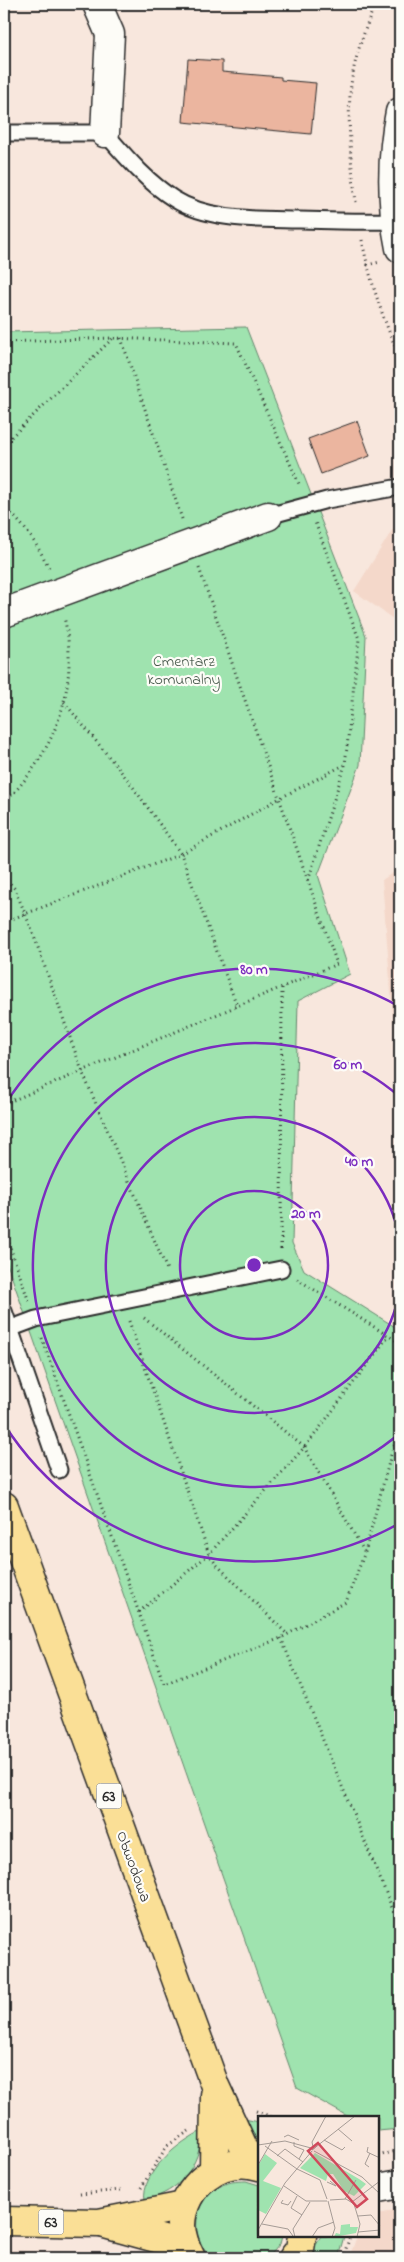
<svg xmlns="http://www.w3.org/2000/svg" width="404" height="2262" viewBox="0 0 404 2262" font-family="'Indie Flower',sans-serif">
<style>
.built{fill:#f4d8ca}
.green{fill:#9fe3af;stroke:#65876d}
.building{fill:#ebb59f;stroke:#2b2b2b}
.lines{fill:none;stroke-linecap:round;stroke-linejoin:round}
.lane-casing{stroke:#2b2b2b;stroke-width:19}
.street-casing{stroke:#2b2b2b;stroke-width:31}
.secondary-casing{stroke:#2b2b2b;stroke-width:31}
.primary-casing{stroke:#2b2b2b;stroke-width:31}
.path{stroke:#2b2b2b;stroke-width:3;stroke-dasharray:1 4;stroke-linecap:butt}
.lane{stroke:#fdfcf7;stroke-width:15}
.street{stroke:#fdfcf7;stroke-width:28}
.secondary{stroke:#fdfcf7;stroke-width:28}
.primary{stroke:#fadf96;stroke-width:28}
.ring{fill:none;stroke:#7b2cbf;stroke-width:2.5}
.labels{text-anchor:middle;stroke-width:4.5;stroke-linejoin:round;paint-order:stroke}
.shield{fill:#fdfcf7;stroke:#6a6a68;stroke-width:1}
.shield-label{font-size:15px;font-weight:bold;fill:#2b2b2b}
.park-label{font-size:16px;fill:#48594c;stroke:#fdfcf7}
.street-label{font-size:16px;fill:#2b2b2b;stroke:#fdfcf7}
.inset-road{fill:none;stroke:#a69c96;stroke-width:1}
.view{fill:#d1495b;fill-opacity:0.15;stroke:#d1495b;stroke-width:2.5}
.inset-edge{fill:none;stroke:#2b2b2b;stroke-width:2.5}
.centre{fill:#7b2cbf;stroke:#fdfcf7;stroke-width:2.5}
.ring-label{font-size:15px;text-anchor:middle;font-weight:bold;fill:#7b2cbf;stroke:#fdfcf7;stroke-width:4.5;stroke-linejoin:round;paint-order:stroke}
</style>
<rect width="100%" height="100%" fill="#f8e7dd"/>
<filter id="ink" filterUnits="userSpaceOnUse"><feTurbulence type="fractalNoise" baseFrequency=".02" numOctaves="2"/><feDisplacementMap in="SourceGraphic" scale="10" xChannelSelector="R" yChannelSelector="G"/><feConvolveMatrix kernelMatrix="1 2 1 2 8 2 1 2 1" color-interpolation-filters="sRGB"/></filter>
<g filter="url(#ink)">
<g class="built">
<path d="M 400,518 L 400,624 L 354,591 Z"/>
<path d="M 400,868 L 400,1105 L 382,880 Z"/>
<path d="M 400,2208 L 400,2258 L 349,2258 L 357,2236 L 378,2236 L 378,2215 Z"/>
<path d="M 4,2250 L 121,2255 L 123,2258 L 4,2258 Z"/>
</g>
<g class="green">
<path d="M 246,327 L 366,636 L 360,765 L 318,875 L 350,974 L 298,1001 L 292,1243 L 304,1270 L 400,1330 L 400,2129 L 378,2131 L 378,2117 L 349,2117 L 297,2088 L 4,1255 L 4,332 Z"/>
<path d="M 244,2119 L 259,2122 L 259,2146 L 253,2141 Z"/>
<path d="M 202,2131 C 200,2166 180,2192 145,2200 C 140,2173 180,2141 202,2131 Z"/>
<path d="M 246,2181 L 259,2185 L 259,2236 L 282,2236 L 280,2244 L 268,2258 L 212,2258 C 189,2239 192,2200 220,2186 C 228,2182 237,2181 246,2181 Z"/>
<path d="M 321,2236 L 344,2236 L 338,2258 L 307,2258 Z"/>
</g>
<g class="building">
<path d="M 188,59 L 222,61 L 222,72 L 281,77 L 281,80 L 316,83 L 311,134 L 183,122 Z"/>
<path d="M 357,421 L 370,456 L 321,474 L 308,439 Z"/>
</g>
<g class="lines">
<g class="lane-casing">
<g id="lane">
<path d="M 4,133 L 105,133 C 126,157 147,182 174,199 C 209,221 258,219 297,220 C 331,221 363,222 397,221"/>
<path d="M 268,516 L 327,500 L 400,487"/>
<path d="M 4,1311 L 59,1470"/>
<path d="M 4,1331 L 36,1319 L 281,1269"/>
</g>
</g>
<g class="street-casing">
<g id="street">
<path d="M 97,4 L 110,34 L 105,133"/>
<path d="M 400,112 C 391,155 391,205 400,248"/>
<path d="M 4,613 L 268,516"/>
</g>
</g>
<g class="secondary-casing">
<path id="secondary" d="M 378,2188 L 400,2184"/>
</g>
<g class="primary-casing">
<g id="primary">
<path d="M 4,1506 L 215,2086 L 251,2164"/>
<path d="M 214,2170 L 215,2095"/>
<path d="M 4,2221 L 99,2223 L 184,2206"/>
<path d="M 105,2224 L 185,2246"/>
<path d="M 191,2258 C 186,2248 181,2237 181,2225 C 182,2186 220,2155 259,2166"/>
<path d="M 293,2258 L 300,2249 L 302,2236"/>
</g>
</g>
<g class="path">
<path d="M 356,202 C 351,165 346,114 352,78 C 356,53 366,27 375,4"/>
<path d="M 362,240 C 370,281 383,319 400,358"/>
<path d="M 367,265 L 380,262"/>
<path d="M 121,338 L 182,519"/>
<path d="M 4,342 L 113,338 L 236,343 L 300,486"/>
<path d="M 4,444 L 113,338"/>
<path d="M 4,507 C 24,524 37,544 49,568"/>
<path d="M 199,568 L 308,881"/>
<path d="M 64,702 L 128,780 L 181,854 L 237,1006"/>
<path d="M 4,803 C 54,754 81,687 64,617"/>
<path d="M 4,876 L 15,889 L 31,928 L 82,1071 L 168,1272"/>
<path d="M 4,922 L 181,854 L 280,798 L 344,765"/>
<path d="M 4,1104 L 337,964 L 308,881 L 345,765 L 359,639 L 315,522"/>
<path d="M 4,1229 L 29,1302"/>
<path d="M 281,1249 L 282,987"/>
<path d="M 297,1279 L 400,1343"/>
<path d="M 144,1318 L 304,1447 L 364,1551"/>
<path d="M 129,1321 L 209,1554 L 215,1563 L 287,1634"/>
<path d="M 42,1338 L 164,1684 L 281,1638 L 346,1602 L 365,1552 L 400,1421"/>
<path d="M 139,1612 L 209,1554 L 310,1441 L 389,1335"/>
<path d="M 281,1638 L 400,1927"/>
<path d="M 256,2111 L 272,2117"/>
<path d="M 378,2156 L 400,2150"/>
<path d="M 141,2188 L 167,2146 L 189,2131"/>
<path d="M 80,2194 L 121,2190"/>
<path d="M 343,2258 L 350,2236"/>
</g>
<use href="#lane" class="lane"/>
<use href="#street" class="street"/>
<use href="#secondary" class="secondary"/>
<use href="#primary" class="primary"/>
</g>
</g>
<g class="ring">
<circle cx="254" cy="1265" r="74"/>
<path d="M400 1288A148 148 0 1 1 400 1242"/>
<path d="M400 1433A222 222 0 1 1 400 1097"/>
<path d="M400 1523A296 296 0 0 1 4 1424M4 1106A296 296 0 0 1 400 1007"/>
</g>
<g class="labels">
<g class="shield">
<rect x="96.5" y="1783.5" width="25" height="25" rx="4"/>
<rect x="38.5" y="2209.5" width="25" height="25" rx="4"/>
</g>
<g class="shield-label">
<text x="109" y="1801">63</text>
<text x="51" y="2227">63</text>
</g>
<g class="park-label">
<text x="184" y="666">Cmentarz<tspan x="184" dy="18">komunalny</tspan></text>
</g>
<g class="street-label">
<text transform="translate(135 1866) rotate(70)" y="6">Obwodowa</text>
</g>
</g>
<g transform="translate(258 2116)">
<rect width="121" height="121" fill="#f8e7dd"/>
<path d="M 57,37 L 101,63 L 108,68 L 96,80 L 86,75 L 75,58 L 70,58 L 68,65 L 42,52 ZM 7,38 L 19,47 L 5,65 L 23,72 L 8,98 L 0,94 L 0,50 ZM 92,108 L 92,111 L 100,111 L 98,117 L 76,121 L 78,117 L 82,118 L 83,109 Z" fill="#9fe3af"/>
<path class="inset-road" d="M 80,13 L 94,25M 26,21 L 30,19 L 41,24M 66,24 L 84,34 L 87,31M 36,26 L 36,30 L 46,34 L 41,43M 0,29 L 27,25 L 53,32M 7,30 L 39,53M 59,30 L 54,34 L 97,0M 55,31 L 54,26 L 68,0M 110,31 L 109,36 L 122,42M 56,35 L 104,61 L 122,78M 19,40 L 27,33 L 45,46M 0,49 L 14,25M 111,51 L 107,48 L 112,37M 39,53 L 62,64 L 69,83M 69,66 L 78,70 L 72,65M 26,70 L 48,85 L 69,85M 39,80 L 33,92 L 44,99M 87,83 L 98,64M 25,84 L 23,87 L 30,89 L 33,85M 72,84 L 88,83 L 96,88 L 102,108 L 99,121M 70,85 L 77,112 L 74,121M 94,86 L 122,65M 100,100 L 113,99 L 122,110M 4,108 L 30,113 L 35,120M 0,114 L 27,67 L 54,35M 100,116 L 122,114M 37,121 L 35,113 L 52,86M 54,121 L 60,112 L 76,106M 105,121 L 122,121"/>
<path class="view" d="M 60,27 L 109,83 L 99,91 L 50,35 Z"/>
<rect width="121" height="121" class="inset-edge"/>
</g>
<circle cx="254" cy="1265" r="8" class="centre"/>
<g class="ring-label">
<text x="254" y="974">80 m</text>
<text x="348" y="1069">60 m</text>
<text x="359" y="1166">40 m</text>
<text x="306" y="1218">20 m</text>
</g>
<rect width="404" height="2262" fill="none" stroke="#fdfcf7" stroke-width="20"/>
<rect x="10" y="10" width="384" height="2242" fill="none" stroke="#2b2b2b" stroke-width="2" filter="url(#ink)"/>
</svg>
